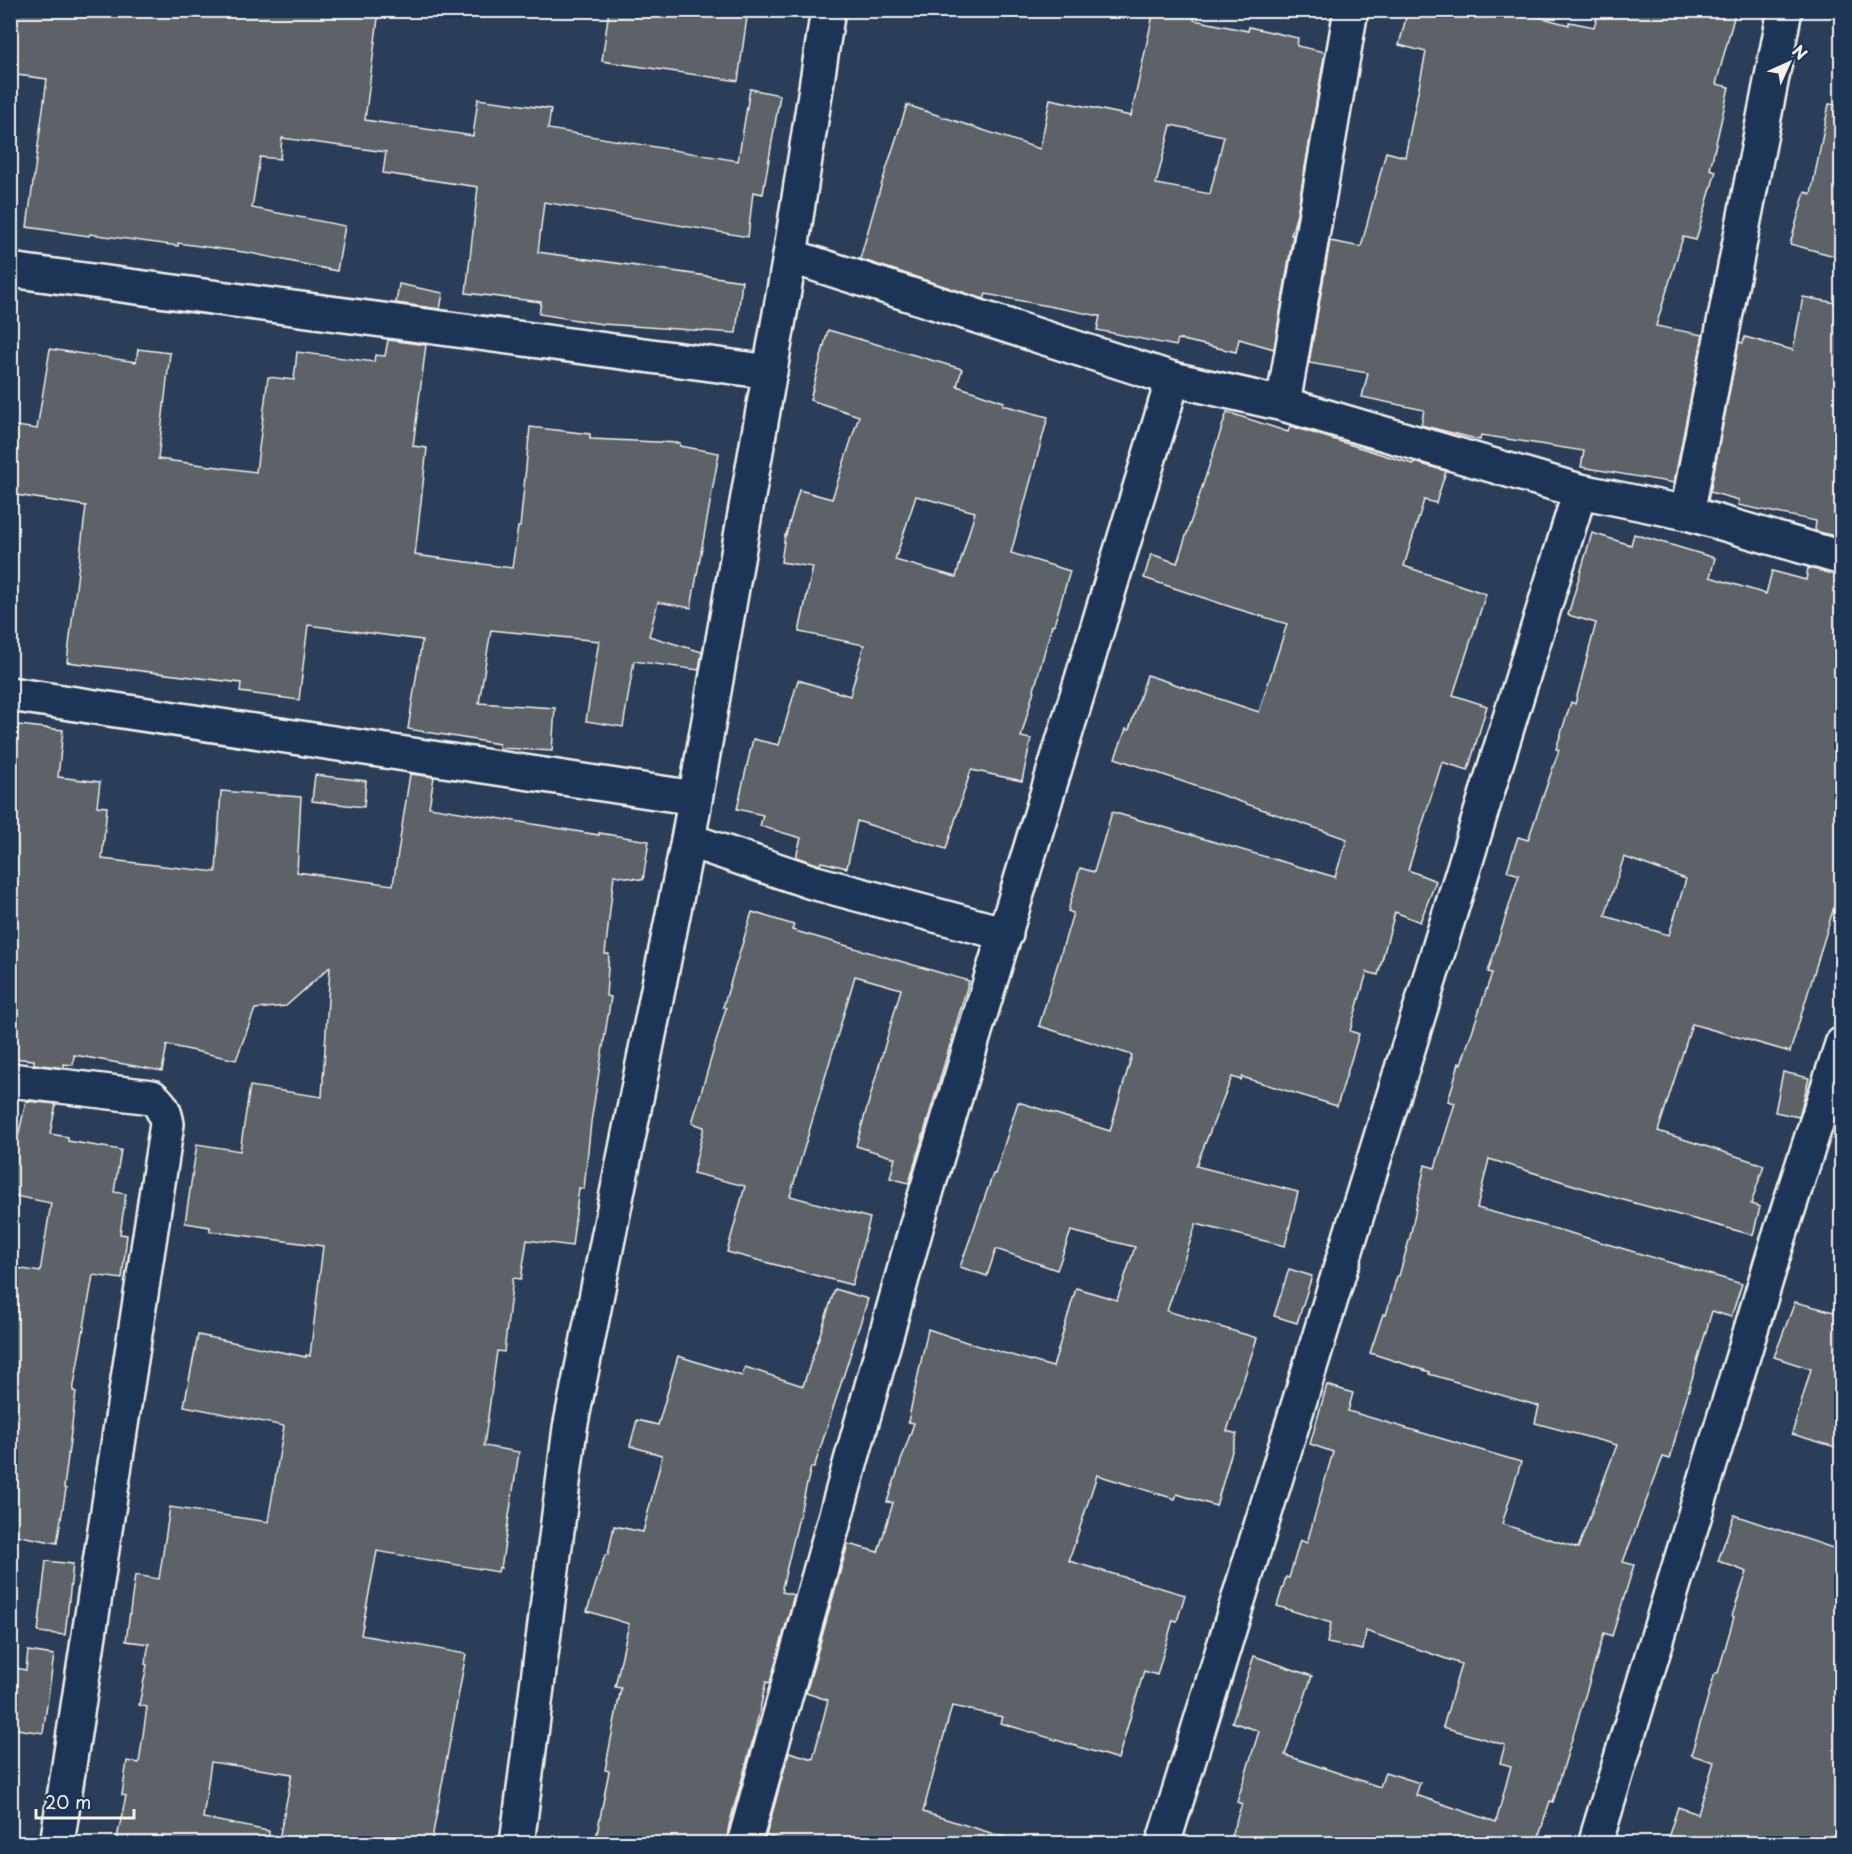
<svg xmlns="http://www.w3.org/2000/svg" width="1852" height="1854" viewBox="0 0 1852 1854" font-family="'Playpen Sans',sans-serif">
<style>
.building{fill:#5c6267;stroke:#f4f1e8;stroke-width:1.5;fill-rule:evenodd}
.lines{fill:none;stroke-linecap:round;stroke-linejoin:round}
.street-casing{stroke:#f4f1e8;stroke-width:38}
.street{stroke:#1d3557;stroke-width:33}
</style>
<rect width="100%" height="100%" fill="#2a3e5a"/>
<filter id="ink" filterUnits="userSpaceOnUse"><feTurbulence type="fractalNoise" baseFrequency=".0167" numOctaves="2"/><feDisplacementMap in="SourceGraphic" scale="12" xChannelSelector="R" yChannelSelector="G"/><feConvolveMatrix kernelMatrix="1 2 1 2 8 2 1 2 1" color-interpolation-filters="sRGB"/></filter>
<g filter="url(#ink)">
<g class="building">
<path d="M 10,10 L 379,10 L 365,120 L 473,136 L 478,99 L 551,109 L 548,129 L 738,161 L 750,89 L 780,95 L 763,194 L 753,192 L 748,237 L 544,202 L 538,252 L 742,281 L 736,333 L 602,324 L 539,314 L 541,302 L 466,293 L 478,187 L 383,173 L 386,152 L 282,138 L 280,159 L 260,157 L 252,208 L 345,226 L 337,271 L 250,253 L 178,243 L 178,246 L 90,234 L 89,236 L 27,227 L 47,79 L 10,74 Z"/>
<path d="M 609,10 L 748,10 L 738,81 L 602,61 Z"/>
<path d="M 1154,10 L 1196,10 L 1194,20 L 1248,31 L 1249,27 L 1298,38 L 1297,46 L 1325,52 L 1297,214 L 1291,235 L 1293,235 L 1274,349 L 1239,339 L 1236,352 L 1178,339 L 1176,346 L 1097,330 L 1100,316 L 986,294 L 984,299 L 860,259 L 879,192 L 907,105 L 1040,149 L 1050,99 L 1131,116 ZM 1171,125 L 1224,136 L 1210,194 L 1156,184 Z"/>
<path d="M 1408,10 L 1512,10 L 1569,25 L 1569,22 L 1594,27 L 1599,10 L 1736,10 L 1716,84 L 1729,87 L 1710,169 L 1716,171 L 1696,240 L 1683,237 L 1656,326 L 1703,335 L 1674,483 L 1581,467 L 1584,451 L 1481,435 L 1480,440 L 1421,425 L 1424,410 L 1362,397 L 1368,373 L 1309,363 L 1330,241 L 1361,247 L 1386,152 L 1405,157 L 1426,52 L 1399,45 Z"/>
<path d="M 1829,104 L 1842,105 L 1842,258 L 1790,244 L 1805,192 L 1811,194 Z"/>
<path d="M 399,284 L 443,293 L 440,309 L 396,303 Z"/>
<path d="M 1803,297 L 1842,304 L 1842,538 L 1815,531 L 1816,521 L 1738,505 L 1739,500 L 1710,492 L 1739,342 L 1743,343 L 1745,337 L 1793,350 Z"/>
<path d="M 828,330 L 962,369 L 957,386 L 1004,402 L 1003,405 L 1048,417 L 1011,553 L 1070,571 L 1054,625 L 1052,625 L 1021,737 L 1031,739 L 1022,781 L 971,770 L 946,849 L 857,821 L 847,868 L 821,862 L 820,865 L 796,857 L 801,838 L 760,826 L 763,815 L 737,809 L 753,739 L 779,745 L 798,680 L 850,696 L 864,645 L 799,632 L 813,567 L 781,562 L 785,535 L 786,535 L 799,490 L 832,499 L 859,416 L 810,400 ZM 916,496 L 975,512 L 956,577 L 895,560 Z"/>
<path d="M 388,340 L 426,345 L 413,446 L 427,448 L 415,555 L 512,568 L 518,527 L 520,527 L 530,427 L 590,434 L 590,439 L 680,443 L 680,446 L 719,453 L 691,608 L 658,602 L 649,636 L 702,652 L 699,670 L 634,661 L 623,727 L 586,721 L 599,641 L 491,630 L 479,703 L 555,708 L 552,751 L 499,748 L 499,744 L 408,729 L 422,640 L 308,625 L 299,700 L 240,692 L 241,683 L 67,662 L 86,506 L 10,494 L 10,425 L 37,429 L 50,349 L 136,362 L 138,349 L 170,353 L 158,459 L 256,472 L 268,377 L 294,380 L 297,352 L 374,362 L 375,355 L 385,356 Z"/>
<path d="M 1227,412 L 1288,432 L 1290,426 L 1413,464 L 1414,462 L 1446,471 L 1436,503 L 1424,500 L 1404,566 L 1486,594 L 1453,695 L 1487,706 L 1468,770 L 1442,762 L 1408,870 L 1436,881 L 1420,922 L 1395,912 L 1378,975 L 1367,972 L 1350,1031 L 1359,1034 L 1337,1106 L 1242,1077 L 1241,1080 L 1232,1077 L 1196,1166 L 1298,1192 L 1285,1246 L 1196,1224 L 1167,1311 L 1257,1338 L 1227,1431 L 1237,1434 L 1216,1506 L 1177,1494 L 1175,1499 L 1097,1475 L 1069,1561 L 1185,1595 L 1177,1621 L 1173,1620 L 1157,1675 L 1144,1671 L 1118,1759 L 1001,1723 L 1003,1717 L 952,1706 L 923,1812 L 1004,1837 L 1003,1844 L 794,1844 L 766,1836 L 789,1752 L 813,1759 L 828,1700 L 806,1693 L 848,1544 L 878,1552 L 893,1503 L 887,1502 L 914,1423 L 908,1422 L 928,1329 L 969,1343 L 1053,1367 L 1076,1288 L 1117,1300 L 1135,1247 L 1071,1231 L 1057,1270 L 996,1249 L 987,1276 L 960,1267 L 993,1174 L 995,1174 L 1018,1102 L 1110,1131 L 1132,1055 L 1039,1026 L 1073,913 L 1068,911 L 1080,868 L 1094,872 L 1112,812 L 1335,877 L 1347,839 L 1115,758 L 1126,729 L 1129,730 L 1147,675 L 1259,712 L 1287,624 L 1234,608 L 1144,578 L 1151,554 L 1177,563 Z"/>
<path d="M 1592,533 L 1631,545 L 1634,534 L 1715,558 L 1710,577 L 1766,594 L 1772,571 L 1806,580 L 1808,568 L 1842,576 L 1842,881 L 1790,1052 L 1692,1024 L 1658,1131 L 1764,1165 L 1751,1204 L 1760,1207 L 1753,1235 L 1616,1198 L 1489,1159 L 1477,1208 L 1567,1232 L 1742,1284 L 1731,1317 L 1712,1311 L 1681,1416 L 1670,1459 L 1663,1457 L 1623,1562 L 1634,1565 L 1612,1636 L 1604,1633 L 1553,1802 L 1550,1801 L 1539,1836 L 1547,1838 L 1546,1844 L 1228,1844 L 1242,1804 L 1237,1802 L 1259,1731 L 1232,1722 L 1254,1656 L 1312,1676 L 1285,1755 L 1380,1787 L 1385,1772 L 1420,1783 L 1416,1795 L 1496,1822 L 1511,1766 L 1500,1763 L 1505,1745 L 1443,1727 L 1461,1664 L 1366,1631 L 1363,1650 L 1327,1643 L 1331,1623 L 1277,1606 L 1286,1577 L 1289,1578 L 1300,1540 L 1307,1543 L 1333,1452 L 1310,1444 L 1327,1385 L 1353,1393 L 1348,1411 L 1521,1462 L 1502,1524 L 1578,1548 L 1617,1445 L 1535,1423 L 1539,1406 L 1429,1374 L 1430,1372 L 1370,1353 L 1383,1314 L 1386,1315 L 1397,1276 L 1399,1276 L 1410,1237 L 1425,1165 L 1435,1168 L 1455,1103 L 1448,1101 L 1459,1063 L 1461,1064 L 1492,973 L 1488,972 L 1519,875 L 1507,871 L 1518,837 L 1528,840 L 1559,750 L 1556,749 L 1571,702 L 1575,704 L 1596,623 L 1568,615 ZM 1624,857 L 1686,879 L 1669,935 L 1605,916 Z"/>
<path d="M 18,725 L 63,730 L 58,777 L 100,782 L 97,806 L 107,807 L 102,859 L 216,872 L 221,791 L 301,797 L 297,872 L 393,885 L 410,774 L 434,777 L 429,807 L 599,835 L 599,833 L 649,841 L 643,880 L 614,875 L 605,954 L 609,954 L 606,996 L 611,997 L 591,1122 L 584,1189 L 579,1188 L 572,1246 L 527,1240 L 521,1279 L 513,1278 L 504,1352 L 497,1351 L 484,1446 L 519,1452 L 501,1568 L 499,1567 L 498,1572 L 377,1551 L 361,1635 L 466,1654 L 431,1844 L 278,1844 L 292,1774 L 211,1762 L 203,1818 L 269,1831 L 268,1844 L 143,1844 L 117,1838 L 126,1796 L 122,1795 L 127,1761 L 139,1763 L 147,1707 L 139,1705 L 147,1665 L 145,1664 L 149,1644 L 126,1641 L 135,1575 L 159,1579 L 170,1507 L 268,1522 L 284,1426 L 184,1406 L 198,1335 L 306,1357 L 306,1355 L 310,1356 L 323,1246 L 210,1231 L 210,1227 L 185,1223 L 197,1144 L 240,1151 L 250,1086 L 322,1097 L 330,967 L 286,1006 L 255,1009 L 236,1060 L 167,1045 L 162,1071 L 74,1055 L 73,1065 L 64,1064 L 64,1068 L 34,1064 L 34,1060 L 10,1058 L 17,981 L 10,980 L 10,860 L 18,792 L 11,791 Z"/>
<path d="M 315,775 L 366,781 L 364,807 L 312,801 Z"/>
<path d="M 752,912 L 794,925 L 792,930 L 969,981 L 909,1183 L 890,1178 L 895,1158 L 856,1146 L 901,989 L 855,976 L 790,1196 L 870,1218 L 852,1285 L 727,1252 L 745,1186 L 693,1173 L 704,1127 L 692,1123 L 726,1008 L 723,1007 Z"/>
<path d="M 1783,1072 L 1809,1078 L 1799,1117 L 1775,1112 Z"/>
<path d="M 26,1101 L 56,1104 L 50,1134 L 68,1137 L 68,1141 L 121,1150 L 114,1192 L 126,1194 L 120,1234 L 127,1235 L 122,1279 L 93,1275 L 73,1391 L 76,1392 L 64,1488 L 66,1489 L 57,1543 L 10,1534 L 10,1267 L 40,1272 L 51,1203 L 10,1195 L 10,1135 L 18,1137 Z"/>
<path d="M 1289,1269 L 1312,1276 L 1297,1323 L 1274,1316 Z"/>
<path d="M 835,1289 L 868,1299 L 814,1468 L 811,1467 L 782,1588 L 783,1589 L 782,1592 L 794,1595 L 770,1683 L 766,1682 L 753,1740 L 729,1825 L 726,1844 L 595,1844 L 609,1771 L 605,1770 L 621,1688 L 615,1687 L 629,1624 L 587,1611 L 605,1555 L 608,1555 L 614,1526 L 643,1532 L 662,1457 L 661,1455 L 630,1446 L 637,1420 L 658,1425 L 678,1356 L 742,1376 L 745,1367 L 803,1386 Z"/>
<path d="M 1795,1302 L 1842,1314 L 1842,1449 L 1792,1434 L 1811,1369 L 1774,1357 Z"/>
<path d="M 1734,1515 L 1842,1551 L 1842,1844 L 1666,1844 L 1678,1807 L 1698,1814 L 1714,1762 L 1691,1755 L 1715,1673 L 1718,1673 L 1734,1617 L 1732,1616 L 1747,1572 L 1718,1561 Z"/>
<path d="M 46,1561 L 73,1564 L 65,1635 L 38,1632 Z"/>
<path d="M 28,1651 L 54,1655 L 43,1733 L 10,1728 L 10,1667 L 26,1670 Z"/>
</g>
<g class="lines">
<g class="street-casing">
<g id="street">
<path d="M 790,256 L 1173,379 L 1283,404 L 1580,491 L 1687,513 L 1842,558"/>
<path d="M 10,270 L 770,372"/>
<path d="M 1283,404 L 1351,10"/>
<path d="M 1687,513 L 1785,10"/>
<path d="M 10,694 L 695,798"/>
<path d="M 688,840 L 812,882 L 1006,934"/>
<path d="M 10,1080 L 152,1097 C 162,1105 165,1112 167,1124 L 57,1844"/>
<path d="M 517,1844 L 570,1428 L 688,840 L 790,256 L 828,10"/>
<path d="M 744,1844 L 923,1203 L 1173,379"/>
<path d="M 1163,1844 L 1580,491"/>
<path d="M 1595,1844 L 1776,1247 L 1842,1044"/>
</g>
</g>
<use href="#street" class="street"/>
</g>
</g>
<rect width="1852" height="1854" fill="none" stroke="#1d3557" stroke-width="36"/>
<rect x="18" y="18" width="1816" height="1818" fill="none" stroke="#f4f1e8" stroke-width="2" filter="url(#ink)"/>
<g transform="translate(1789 63) rotate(45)" stroke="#1d3557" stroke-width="4.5" paint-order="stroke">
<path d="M0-4.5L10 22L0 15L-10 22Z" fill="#f4f1e8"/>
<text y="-9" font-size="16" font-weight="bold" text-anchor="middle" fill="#f4f1e8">N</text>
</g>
<path d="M36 1809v9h98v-9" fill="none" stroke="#f4f1e8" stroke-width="3"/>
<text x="45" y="1809" font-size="18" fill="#f4f1e8" stroke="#1d3557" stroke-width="4.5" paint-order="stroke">20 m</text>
</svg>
